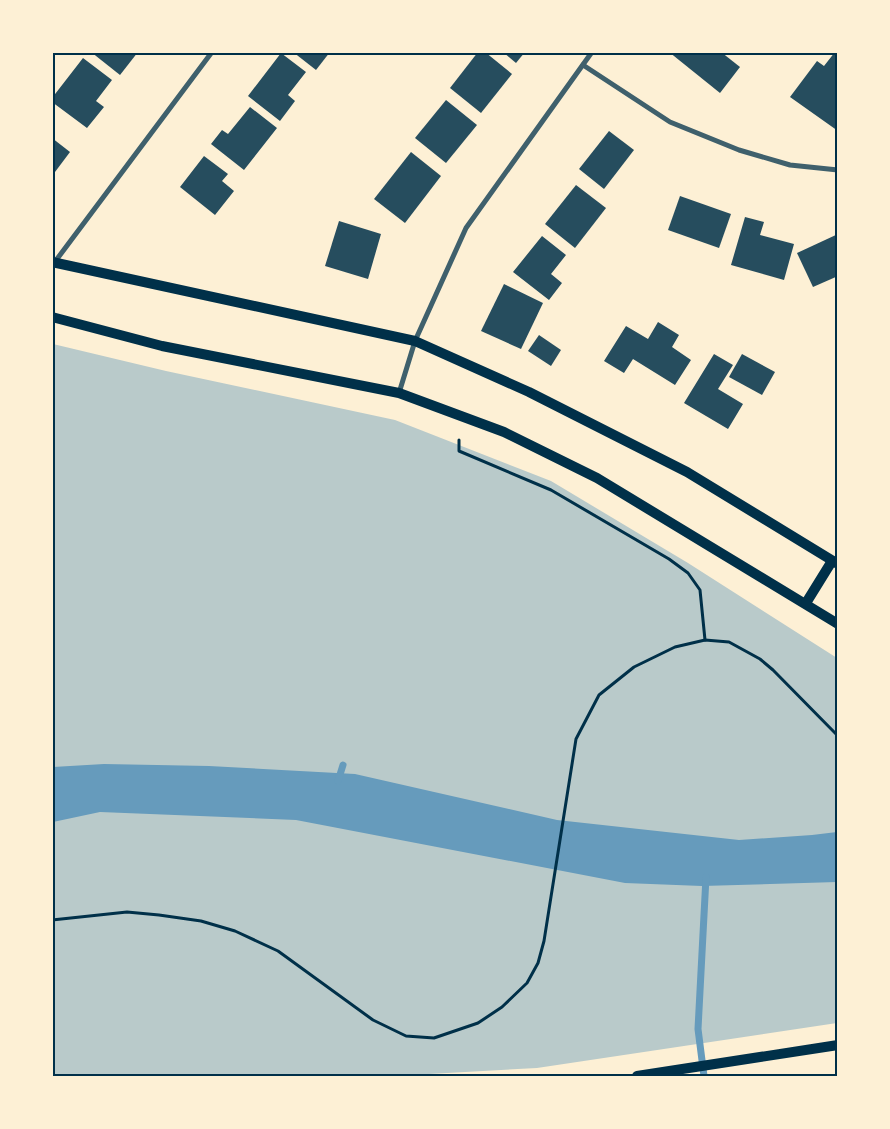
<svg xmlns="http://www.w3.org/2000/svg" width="890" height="1129" viewBox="0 0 890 1129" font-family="Georgia,serif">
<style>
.green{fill:#b9caca}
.water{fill:#669bbc}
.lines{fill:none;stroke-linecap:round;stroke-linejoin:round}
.stream{stroke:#669bbc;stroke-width:7}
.building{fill:#264d5e}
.path{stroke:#003049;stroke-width:3}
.minor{stroke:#3f606c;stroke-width:5}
.secondary{stroke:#003049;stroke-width:10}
.neatline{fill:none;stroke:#003049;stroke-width:2}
</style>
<rect width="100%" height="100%" fill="#fdf0d5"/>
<path class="green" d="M 53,344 L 166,371 L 395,420 L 551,481 L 688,563 L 837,658 L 837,1023 L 537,1068 L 393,1076 L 53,1076 Z"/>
<path class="water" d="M 104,764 L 209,766 L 355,774 L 557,820 L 739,840 L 812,835 L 837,832 L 837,882 L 702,886 L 625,883 L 296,820 L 100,812 L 53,822 L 53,767 Z"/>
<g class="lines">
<g class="stream">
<path d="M 338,781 L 343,765"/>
<path d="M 704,1076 L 698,1029 L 706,877"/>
</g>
</g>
<g class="building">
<path d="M 91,52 L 138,52 L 120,75 Z"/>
<path d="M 293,52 L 330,52 L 316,70 Z"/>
<path d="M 478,52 L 485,52 L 512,74 L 481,113 L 450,88 Z"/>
<path d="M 503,52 L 525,52 L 516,63 Z"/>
<path d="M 669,52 L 721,52 L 740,67 L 720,93 Z"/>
<path d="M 835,52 L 838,53 L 838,131 L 790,97 L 817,61 L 824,66 Z"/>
<path d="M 281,53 L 306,72 L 288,95 L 295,101 L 280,121 L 248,96 Z"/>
<path d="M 83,58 L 112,80 L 96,101 L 104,107 L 87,128 L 52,102 L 52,98 Z"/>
<path d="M 446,100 L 477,125 L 446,163 L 415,138 Z"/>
<path d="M 250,107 L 277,128 L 244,170 L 211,144 L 222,130 L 228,134 Z"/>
<path d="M 609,131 L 634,150 L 604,189 L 579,169 Z"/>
<path d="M 52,138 L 70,152 L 55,172 L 52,170 Z"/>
<path d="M 411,152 L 441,176 L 405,223 L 374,199 Z"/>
<path d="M 204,156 L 228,174 L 222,181 L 234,191 L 215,215 L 180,187 Z"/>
<path d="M 576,185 L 606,208 L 575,248 L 545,224 Z"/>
<path d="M 680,196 L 731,214 L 719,248 L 668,230 Z"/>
<path d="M 745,217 L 764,222 L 760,235 L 794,244 L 784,280 L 731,265 Z"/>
<path d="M 339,221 L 381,234 L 368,279 L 325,266 Z"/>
<path d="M 838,234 L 838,276 L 813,287 L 797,253 Z"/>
<path d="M 542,236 L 566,255 L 551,274 L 562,283 L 549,300 L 513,272 Z"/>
<path d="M 504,284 L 543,303 L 521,349 L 481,331 Z"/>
<path d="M 658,322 L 679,335 L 672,347 L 691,360 L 675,385 L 633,359 L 624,373 L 604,361 L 626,326 L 648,339 Z"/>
<path d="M 539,335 L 561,350 L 551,366 L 528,351 Z"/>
<path d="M 714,354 L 733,365 L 718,389 L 743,404 L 728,429 L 684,403 Z"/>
<path d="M 742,354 L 775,372 L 762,395 L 729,377 Z"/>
</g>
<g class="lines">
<g class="path">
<path d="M 459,440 L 459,451 L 551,490 L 669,559 L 688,573 L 700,590 L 705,640"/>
<path d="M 52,920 L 127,912 L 159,915 L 201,921 L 235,931 L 278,951 L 373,1020 L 406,1036 L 434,1038 L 478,1023 L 502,1007 L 527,983 L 538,963 L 544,941 L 576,739 L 599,695 L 634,667 L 675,647 L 705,640 L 729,642 L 760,659 L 773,670 L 838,736"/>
</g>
<g class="minor">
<path d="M 583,65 L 670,122 L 739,150 L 790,165 L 838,170"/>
<path d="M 54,263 L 212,52"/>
<path d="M 399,393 L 415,341 L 466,228 L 592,52"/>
</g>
<g class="secondary">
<path d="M 52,262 L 415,341 L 529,392 L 687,472 L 838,564"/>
<path d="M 52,317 L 162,346 L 399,393 L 504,432 L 597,478 L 838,624"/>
<path d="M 806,603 L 832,561"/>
<path d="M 637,1076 L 838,1045"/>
</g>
</g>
<rect width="890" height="1129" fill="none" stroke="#fdf0d5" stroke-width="108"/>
<rect x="54" y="54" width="782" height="1021" class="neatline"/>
</svg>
